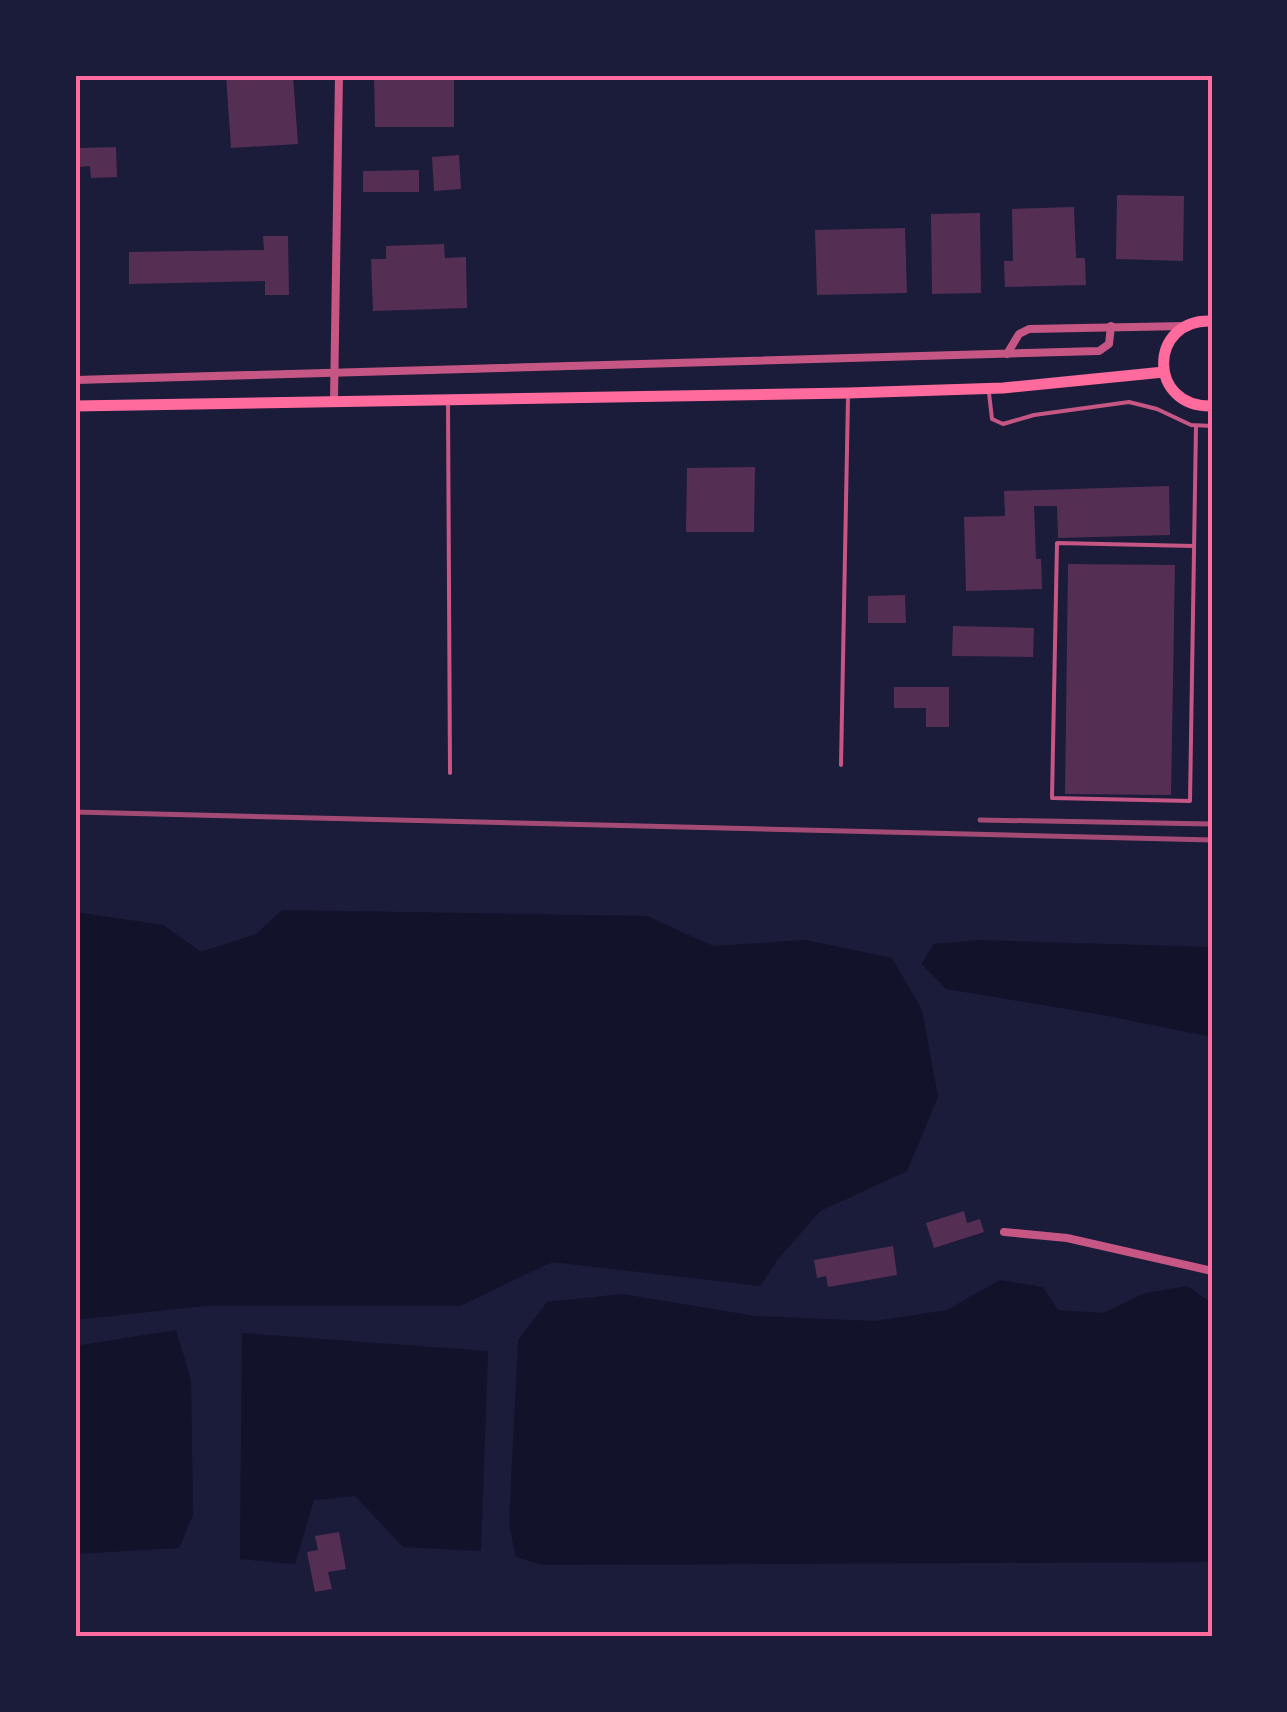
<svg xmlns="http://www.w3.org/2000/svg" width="1287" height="1712" viewBox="0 0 1287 1712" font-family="'Source Sans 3',sans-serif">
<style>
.water{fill:#12122b}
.building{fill:#542f53}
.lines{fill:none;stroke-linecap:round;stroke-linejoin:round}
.service{stroke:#c65784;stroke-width:4}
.minor{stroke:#c65784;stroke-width:8}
.primary{stroke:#ff6b9d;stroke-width:11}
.rail{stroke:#a44b75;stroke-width:5}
.neatline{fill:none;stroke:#ff6b9d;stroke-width:4}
</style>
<rect width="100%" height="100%" fill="#1b1b3a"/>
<g class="water">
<path d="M 282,910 L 647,916 L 713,946 L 806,940 L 892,958 L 922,1010 L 938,1097 L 907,1171 L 820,1211 L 779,1258 L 760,1286 L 552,1262 L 460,1306 L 204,1306 L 75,1320 L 75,912 L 163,925 L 201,952 L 256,934 Z"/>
<path d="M 978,940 L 1212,947 L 1212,1037 L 1103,1015 L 946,989 L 921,964 L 934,944 Z"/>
<path d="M 1000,1280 L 1043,1287 L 1058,1310 L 1104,1313 L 1145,1293 L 1187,1286 L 1212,1303 L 1212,1562 L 542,1565 L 516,1557 L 509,1524 L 518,1340 L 547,1302 L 622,1294 L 755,1316 L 875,1321 L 947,1310 Z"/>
<path d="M 176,1330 L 191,1380 L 193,1515 L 179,1548 L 75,1554 L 75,1346 Z"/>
<path d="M 242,1333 L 488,1351 L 481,1551 L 403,1547 L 355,1496 L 314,1500 L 295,1564 L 240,1559 Z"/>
</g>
<g class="building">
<path d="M 226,75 L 293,75 L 298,144 L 231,148 Z"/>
<path d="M 374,75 L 454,75 L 454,127 L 375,127 Z"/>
<path d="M 116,147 L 117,177 L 91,178 L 90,166 L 80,167 L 80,148 Z"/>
<path d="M 459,155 L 461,189 L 434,191 L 432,157 Z"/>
<path d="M 419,170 L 419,192 L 363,192 L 363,171 Z"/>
<path d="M 1117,195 L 1184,196 L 1183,261 L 1116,259 Z"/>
<path d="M 1074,207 L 1076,258 L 1085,258 L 1086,285 L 1005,287 L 1004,261 L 1013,261 L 1012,209 Z"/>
<path d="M 980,213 L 981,293 L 932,294 L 931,214 Z"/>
<path d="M 905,228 L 907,293 L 817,295 L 815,230 Z"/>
<path d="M 263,236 L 288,236 L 289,295 L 265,295 L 265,281 L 129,284 L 129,252 L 264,250 Z"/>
<path d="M 444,244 L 445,258 L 466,257 L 467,308 L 373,311 L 371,259 L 386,259 L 386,246 Z"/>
<path d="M 755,467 L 754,532 L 686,532 L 687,468 Z"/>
<path d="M 1169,486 L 1170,535 L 1058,538 L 1057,506 L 1034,506 L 1036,559 L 1041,559 L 1042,589 L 966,591 L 964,517 L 1005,516 L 1004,491 Z"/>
<path d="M 1068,564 L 1175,565 L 1171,795 L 1065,794 Z"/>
<path d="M 905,595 L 906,623 L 868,623 L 868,596 Z"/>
<path d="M 953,626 L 1034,628 L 1033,657 L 952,656 Z"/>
<path d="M 894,687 L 949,687 L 949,727 L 926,727 L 926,708 L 894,708 Z"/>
<path d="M 964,1211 L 967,1223 L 980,1219 L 984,1232 L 934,1248 L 926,1223 Z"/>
<path d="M 893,1246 L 897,1275 L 828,1287 L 826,1276 L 817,1278 L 814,1260 Z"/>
<path d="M 339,1532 L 346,1569 L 328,1572 L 332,1589 L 315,1592 L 307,1552 L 318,1550 L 315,1536 Z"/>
</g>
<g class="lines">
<g class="service">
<path d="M 989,393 L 992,419 L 1003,424 L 1034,415 L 1129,402 L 1157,409 L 1191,425 L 1212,426"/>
<path d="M 448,404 L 450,773"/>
<path d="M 1194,546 L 1057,543 L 1052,798 L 1190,801 L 1196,426"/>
<path d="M 841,765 L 848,397"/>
</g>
<g class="minor">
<path d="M 1007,354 L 1019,334 L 1029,329 L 1185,326"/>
<path d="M 75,380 L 1099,351 L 1109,344 L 1111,326"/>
<path d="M 334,401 L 339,75"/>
<path d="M 1004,1232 L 1067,1238 L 1212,1271"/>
</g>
<g class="primary">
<path d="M 1212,321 C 1148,318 1147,408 1212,406"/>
<path d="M 75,406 L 848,393 L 1003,388 L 1164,372"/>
</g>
<g class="rail">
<path d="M 75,812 L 1212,840"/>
<path d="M 980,820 L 1212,824"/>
</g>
</g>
<rect width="1287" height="1712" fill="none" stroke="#1b1b3a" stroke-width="155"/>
<rect x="78" y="78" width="1132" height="1556" class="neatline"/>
</svg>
